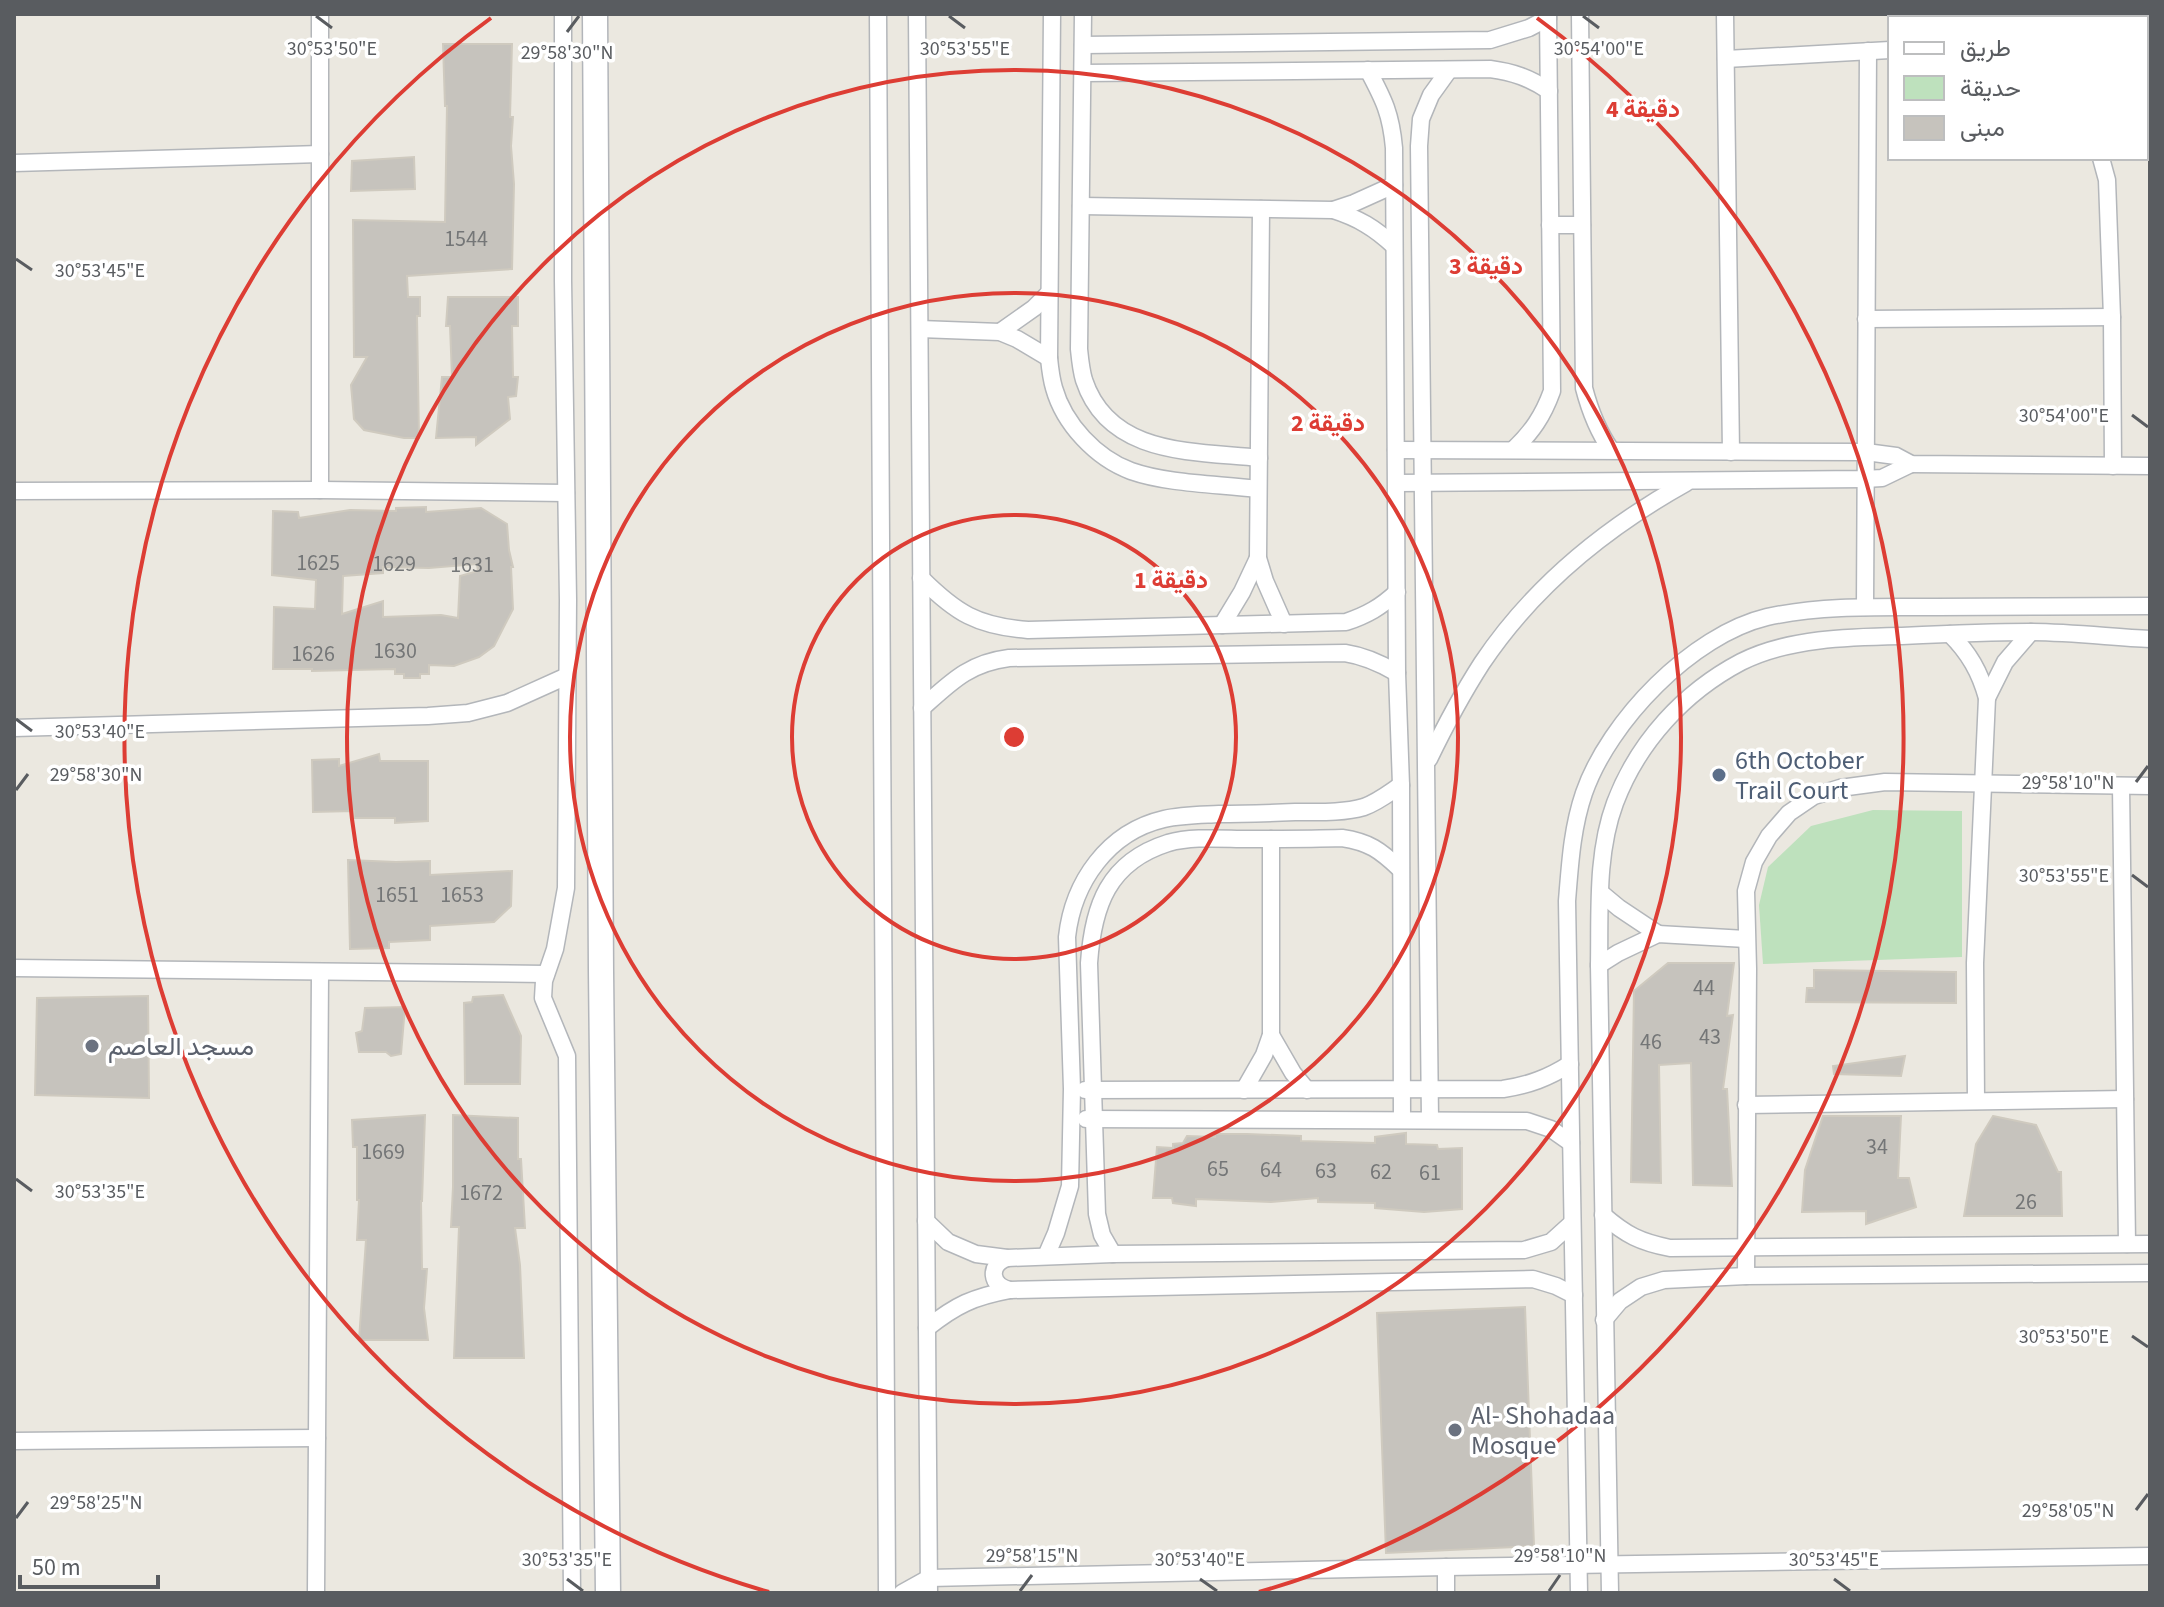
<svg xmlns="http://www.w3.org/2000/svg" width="2164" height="1607" viewBox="0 0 2164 1607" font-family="'Source Sans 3',Vazirmatn,sans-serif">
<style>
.green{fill:#bee1bd}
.building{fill:#c6c3bd;stroke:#cfcabf;stroke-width:2;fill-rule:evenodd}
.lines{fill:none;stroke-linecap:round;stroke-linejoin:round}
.street-casing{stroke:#b3b6ba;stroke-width:19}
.secondary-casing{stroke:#b2b5ba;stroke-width:27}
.street{stroke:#fff;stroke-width:16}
.secondary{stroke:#fff;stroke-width:24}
.ticks{fill:none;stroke:#595c60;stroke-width:3}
.ring{fill:none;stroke:#dd3d34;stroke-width:4}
.service-dot{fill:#5c6f8a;stroke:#fff;stroke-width:3}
.worship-dot{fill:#6b7280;stroke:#fff;stroke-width:3}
.labels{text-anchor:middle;stroke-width:7;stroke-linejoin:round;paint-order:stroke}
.number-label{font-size:22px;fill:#747677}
.service-label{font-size:26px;fill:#4e5e75;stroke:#fff;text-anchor:start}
.worship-label{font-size:26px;fill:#5b616d;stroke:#fff;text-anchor:start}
.ticks-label{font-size:20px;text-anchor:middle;fill:#595c60;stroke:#fff;stroke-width:7;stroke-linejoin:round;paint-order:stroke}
.centre{fill:#dd3d34;stroke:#fff;stroke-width:4}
.ring-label{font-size:24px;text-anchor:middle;font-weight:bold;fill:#dd3d34;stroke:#fff;stroke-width:7;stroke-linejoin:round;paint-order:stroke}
</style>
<rect width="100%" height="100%" fill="#ebe8e0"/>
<path class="green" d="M 1873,810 L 1962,811 L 1962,957 L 1763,964 L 1759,905 L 1768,867 L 1811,826 Z"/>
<g class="building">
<path d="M 443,44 L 512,44 L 510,117 L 513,117 L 511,146 L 514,184 L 512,269 L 407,276 L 408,297 L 420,297 L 420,316 L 417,316 L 419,438 L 404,438 L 364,430 L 354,419 L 351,385 L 367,357 L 354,357 L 353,220 L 445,222 L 447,106 L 445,106 Z"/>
<path d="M 414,157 L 415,189 L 351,191 L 352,161 Z"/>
<path d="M 448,297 L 518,297 L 518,326 L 512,326 L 513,377 L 518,377 L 516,396 L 508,397 L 510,419 L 476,445 L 476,437 L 436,438 L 442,377 L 452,377 L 450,326 L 446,326 Z"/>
<path d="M 426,507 L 426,512 L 481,508 L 507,524 L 509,550 L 513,567 L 511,567 L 513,609 L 494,646 L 479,657 L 454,666 L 429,665 L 429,674 L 420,674 L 420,678 L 404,678 L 404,674 L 395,674 L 395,669 L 312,671 L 312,669 L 273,669 L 274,607 L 315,609 L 316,580 L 272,575 L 273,511 L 298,512 L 299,518 L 350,510 L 396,511 L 396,508 ZM 477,564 L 478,571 L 460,576 L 458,618 L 441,615 L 383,617 L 383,601 L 342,614 L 343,576 L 383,573 L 383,567 L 429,568 Z"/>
<path d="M 379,754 L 380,761 L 428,761 L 428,821 L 395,823 L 395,818 L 354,818 L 354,811 L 313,812 L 312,760 L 339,759 L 339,766 Z"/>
<path d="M 348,860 L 396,862 L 430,861 L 430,875 L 512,871 L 511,906 L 494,922 L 430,926 L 430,940 L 389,942 L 389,948 L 350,949 Z"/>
<path d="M 1668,963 L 1734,963 L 1727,1016 L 1733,1015 L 1723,1089 L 1727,1089 L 1732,1186 L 1693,1185 L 1691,1063 L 1659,1065 L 1661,1183 L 1631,1182 L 1634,991 Z"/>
<path d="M 1814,970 L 1956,972 L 1956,1003 L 1806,1002 L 1807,988 L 1814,988 Z"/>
<path d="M 503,995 L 521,1036 L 520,1084 L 465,1084 L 464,1003 L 472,1002 L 473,997 Z"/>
<path d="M 148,996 L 149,1098 L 35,1095 L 37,998 Z"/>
<path d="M 405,1007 L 401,1054 L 391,1056 L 386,1052 L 359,1052 L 356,1033 L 362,1031 L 365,1008 Z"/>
<path d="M 1905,1056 L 1901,1076 L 1834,1074 L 1833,1066 Z"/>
<path d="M 425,1115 L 422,1201 L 421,1201 L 422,1269 L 427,1269 L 424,1308 L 428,1340 L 359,1340 L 366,1240 L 357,1240 L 359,1200 L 357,1200 L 357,1147 L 353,1147 L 352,1120 Z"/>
<path d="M 453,1115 L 518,1118 L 518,1159 L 521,1159 L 525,1228 L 515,1228 L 520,1265 L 524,1358 L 454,1358 L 459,1227 L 451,1227 L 453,1187 Z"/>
<path d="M 1823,1116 L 1901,1116 L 1898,1178 L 1909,1178 L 1916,1207 L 1866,1224 L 1866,1211 L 1802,1212 L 1805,1170 Z"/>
<path d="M 1993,1116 L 2036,1125 L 2058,1172 L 2061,1172 L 2062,1216 L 1964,1216 L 1976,1144 Z"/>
<path d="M 1406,1133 L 1406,1144 L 1437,1145 L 1438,1149 L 1462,1148 L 1462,1209 L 1424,1212 L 1375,1208 L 1375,1203 L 1318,1202 L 1318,1198 L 1271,1202 L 1196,1199 L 1196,1206 L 1173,1203 L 1172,1198 L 1153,1198 L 1157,1147 L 1173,1148 L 1173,1144 L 1183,1143 L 1187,1136 L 1215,1137 L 1215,1134 L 1247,1134 L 1301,1136 L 1301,1141 L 1375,1143 L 1375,1137 Z"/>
<path d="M 1525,1307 L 1534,1546 L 1386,1553 L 1377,1313 Z"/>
</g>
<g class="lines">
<g class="street-casing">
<g id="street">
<path d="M 563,14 L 563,281 L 568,600 L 566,888 L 555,949 L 544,981 L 543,998 L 567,1056 L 572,1593"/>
<path d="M 878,14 L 887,1593"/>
<path d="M 917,14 L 929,1593"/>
<path d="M 1052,14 L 1049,358 C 1050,368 1051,378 1054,388 C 1064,424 1096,458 1131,471 C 1168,484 1218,484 1258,489"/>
<path d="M 1083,14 L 1079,349 C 1080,359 1081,370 1084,380 C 1109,456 1193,451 1259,458"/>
<path d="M 1580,14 L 1584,388 C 1590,411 1597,430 1611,450"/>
<path d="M 1725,14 L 1731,452"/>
<path d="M 1083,45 L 1490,40 L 1529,28 L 1548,18"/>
<path d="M 1726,59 L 1890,50"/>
<path d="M 1368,70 C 1384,100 1391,114 1394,148 L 1397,673 L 1401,785 L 1402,1119"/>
<path d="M 1083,73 L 1490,69 C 1513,72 1530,78 1549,91"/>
<path d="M 2101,158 L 2107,180 L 2112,317 L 2113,466"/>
<path d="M 14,163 L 320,154"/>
<path d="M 1081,206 L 1333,210 C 1358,218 1375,228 1394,246"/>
<path d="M 1261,209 L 1258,558 L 1265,581 L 1284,624"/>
<path d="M 1333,210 L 1354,203 L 1394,185"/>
<path d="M 1550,225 L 1582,225"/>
<path d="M 1866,319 L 2112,317"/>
<path d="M 920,329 L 1000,332 L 1017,339 L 1049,358"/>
<path d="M 1000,332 L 1034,308 L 1049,293"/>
<path d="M 1396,450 L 1866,452 L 1896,456 L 1911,464 L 2150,466"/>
<path d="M 1513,450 C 1532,432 1543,416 1552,391 L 1548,14"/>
<path d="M 1397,483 L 1865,479 L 1882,478 L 1911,464"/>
<path d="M 320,490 L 320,14"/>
<path d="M 14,491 L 320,490 L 566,493"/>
<path d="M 921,578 C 956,613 977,626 1028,630 L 1346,622 C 1367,615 1381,607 1397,592"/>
<path d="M 1865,607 L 1868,51"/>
<path d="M 1222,625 L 1242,592 L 1258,558"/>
<path d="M 1950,634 C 1969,653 1980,672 1987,698 L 1975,963 L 1976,1101"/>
<path d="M 1987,698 L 2005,662 L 2031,632"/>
<path d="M 922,708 C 951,682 969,663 1009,658 L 1345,653 C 1365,656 1380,663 1397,673"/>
<path d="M 14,728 L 428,716 L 468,713 L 507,703 L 567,676"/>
<path d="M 1429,759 C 1445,726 1462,694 1482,663 C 1533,587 1607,527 1686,483"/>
<path d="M 2121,786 L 2127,1244"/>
<path d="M 1601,893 L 1619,908 L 1658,934"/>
<path d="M 1599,965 L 1618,953 L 1658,934 L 1746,939"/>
<path d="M 14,968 L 546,974"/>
<path d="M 1271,1035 L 1293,1073 L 1307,1090"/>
<path d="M 1085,1090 L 1503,1089 C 1529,1085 1548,1078 1570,1064"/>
<path d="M 1244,1090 L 1264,1055 L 1271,1035 L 1271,839"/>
<path d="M 1746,1105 L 2125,1099"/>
<path d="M 1086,1119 L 1527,1121 L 1551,1129 L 1571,1143"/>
<path d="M 1430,1120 L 1419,146 L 1421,119 L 1431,95 L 1449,70"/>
<path d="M 1603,1215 C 1626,1235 1640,1242 1670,1248 L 2150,1244"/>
<path d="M 926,1221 L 948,1242 L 976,1254 L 1007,1258 L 1113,1254 L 1524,1250 L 1551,1242 L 1572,1223"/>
<path d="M 1113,1254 L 1102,1235 L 1097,1214 L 1089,963 C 1093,906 1108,862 1168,843 C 1193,836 1223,839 1249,839 C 1280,839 1311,839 1342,838 C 1369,842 1380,850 1400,869"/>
<path d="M 1046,1256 L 1056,1233 L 1070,1186 L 1072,1089 L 1067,937 C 1073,882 1108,832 1164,819 C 1182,815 1201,815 1219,814 C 1245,814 1271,813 1298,812 C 1320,812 1343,813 1364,807 C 1378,802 1389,793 1401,785"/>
<path d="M 1007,1258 C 988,1265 990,1286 1010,1290"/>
<path d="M 1746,1276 L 1748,969 L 1746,891 L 1754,862 L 1769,836 L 1789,813 L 1814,796 L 1840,788 L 1885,782 L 2150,786"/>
<path d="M 1604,1320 L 1620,1301 L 1641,1287 L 1664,1280 L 1746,1276 L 2150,1273"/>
<path d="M 927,1328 C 956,1305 973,1297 1010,1290 L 1533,1279 L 1556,1286 L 1574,1295"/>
<path d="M 14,1441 L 317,1438"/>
<path d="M 1446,1567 L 1446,1593"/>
<path d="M 316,1593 L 320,972"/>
<path d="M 902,1593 L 929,1578 L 1446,1567 L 2150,1556"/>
<path d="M 1579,1593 L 1567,901 C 1570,864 1572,828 1584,793 C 1609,721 1692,635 1767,617 C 1822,605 1881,607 1937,607 C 2008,607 2079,606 2150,606"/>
<path d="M 1610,1593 L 1599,965 C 1600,912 1596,854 1615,803 C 1638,742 1684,692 1741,662 C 1788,638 1850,637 1902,636 C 1944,634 1987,632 2029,632 C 2069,632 2110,637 2150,639"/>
</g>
</g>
<g class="secondary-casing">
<path id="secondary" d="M 595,14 L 601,971 L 608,1593"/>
</g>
<use href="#street" class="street"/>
<use href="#secondary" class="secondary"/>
</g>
<path class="ticks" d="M 316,16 L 332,28M 949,16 L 965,28M 1583,16 L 1599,28M 567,32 L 579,16M 16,259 L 32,270M 2132,415 L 2148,427M 16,719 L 32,731M 2136,782 L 2148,766M 16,790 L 28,774M 2132,875 L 2148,887M 16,1179 L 32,1191M 2132,1336 L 2148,1347M 2136,1510 L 2148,1494M 16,1518 L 28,1502M 567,1579 L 583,1591M 1200,1579 L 1217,1591M 1834,1579 L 1850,1591M 1020,1591 L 1032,1575M 1549,1591 L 1560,1575"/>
<g class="ring">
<circle cx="1014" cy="737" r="222"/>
<circle cx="1014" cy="737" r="444"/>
<circle cx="1014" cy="737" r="667"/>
<path d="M769 1592A889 889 0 0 1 491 18M1537 18A889 889 0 0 1 1259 1592"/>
</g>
<circle class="service-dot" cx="1719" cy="775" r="8"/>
<g class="worship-dot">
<circle cx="92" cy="1046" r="8"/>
<circle cx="1455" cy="1430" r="8"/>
</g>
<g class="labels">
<g class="number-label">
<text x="466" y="246">1544</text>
<text x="318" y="570">1625</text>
<text x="394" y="571">1629</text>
<text x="472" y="572">1631</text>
<text x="395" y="658">1630</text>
<text x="313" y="661">1626</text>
<text x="397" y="902">1651</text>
<text x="462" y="902">1653</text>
<text x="1704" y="995">44</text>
<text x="1710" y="1044">43</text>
<text x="1651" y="1049">46</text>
<text x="1877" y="1154">34</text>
<text x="383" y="1159">1669</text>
<text x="1218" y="1176">65</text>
<text x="1271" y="1177">64</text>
<text x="1326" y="1178">63</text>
<text x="1381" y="1179">62</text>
<text x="1430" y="1180">61</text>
<text x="481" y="1200">1672</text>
<text x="2026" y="1209">26</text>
</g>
<g class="service-label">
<text x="1735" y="769">6th October<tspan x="1735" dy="30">Trail Court</tspan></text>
</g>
<g class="worship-label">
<text x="108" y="1055">مسجد العاصم</text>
<text x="1471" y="1424">Al- Shohadaa<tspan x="1471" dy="30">Mosque</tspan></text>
</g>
</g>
<g class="ticks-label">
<text x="332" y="55">30°53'50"E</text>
<text x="965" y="55">30°53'55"E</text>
<text x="1599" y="55">30°54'00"E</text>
<text x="567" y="59">29°58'30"N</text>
<text x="100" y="277">30°53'45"E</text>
<text x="2064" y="422">30°54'00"E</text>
<text x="100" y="738">30°53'40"E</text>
<text x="96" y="781">29°58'30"N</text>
<text x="2068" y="789">29°58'10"N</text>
<text x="2064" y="882">30°53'55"E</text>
<text x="100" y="1198">30°53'35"E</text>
<text x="2064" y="1343">30°53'50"E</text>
<text x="96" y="1509">29°58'25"N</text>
<text x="2068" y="1517">29°58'05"N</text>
<text x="1032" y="1562">29°58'15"N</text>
<text x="1560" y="1562">29°58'10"N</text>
<text x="567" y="1566">30°53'35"E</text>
<text x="1200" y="1566">30°53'40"E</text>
<text x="1834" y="1566">30°53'45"E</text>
</g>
<circle cx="1014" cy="737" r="12" class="centre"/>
<g class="ring-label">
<text x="1643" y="117">4 دقيقة</text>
<text x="1486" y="274">3 دقيقة</text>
<text x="1328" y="431">2 دقيقة</text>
<text x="1171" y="588">1 دقيقة</text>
</g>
<rect width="2164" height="1607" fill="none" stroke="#595c60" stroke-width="32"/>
<rect x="1888" y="16" width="260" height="144" fill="#ffffff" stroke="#bdbebf" stroke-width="2"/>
<rect x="1904" y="42" width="40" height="12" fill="#ffffff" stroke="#bdbebf" stroke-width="2"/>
<text x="1960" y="56" font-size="24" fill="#595c60">طريق</text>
<rect x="1904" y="76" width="40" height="24" fill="#bee1bd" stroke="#bdbebf" stroke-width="2"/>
<text x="1960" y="96" font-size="24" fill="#595c60">حديقة</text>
<rect x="1904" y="116" width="40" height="24" fill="#c6c3bd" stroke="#bdbebf" stroke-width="2"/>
<text x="1960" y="136" font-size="24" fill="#595c60">مبنى</text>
<path d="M20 1575v12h138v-12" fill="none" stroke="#595c60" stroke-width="4"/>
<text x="32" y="1575" font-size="24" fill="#595c60" stroke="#ffffff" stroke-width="6" paint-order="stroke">50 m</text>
</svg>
